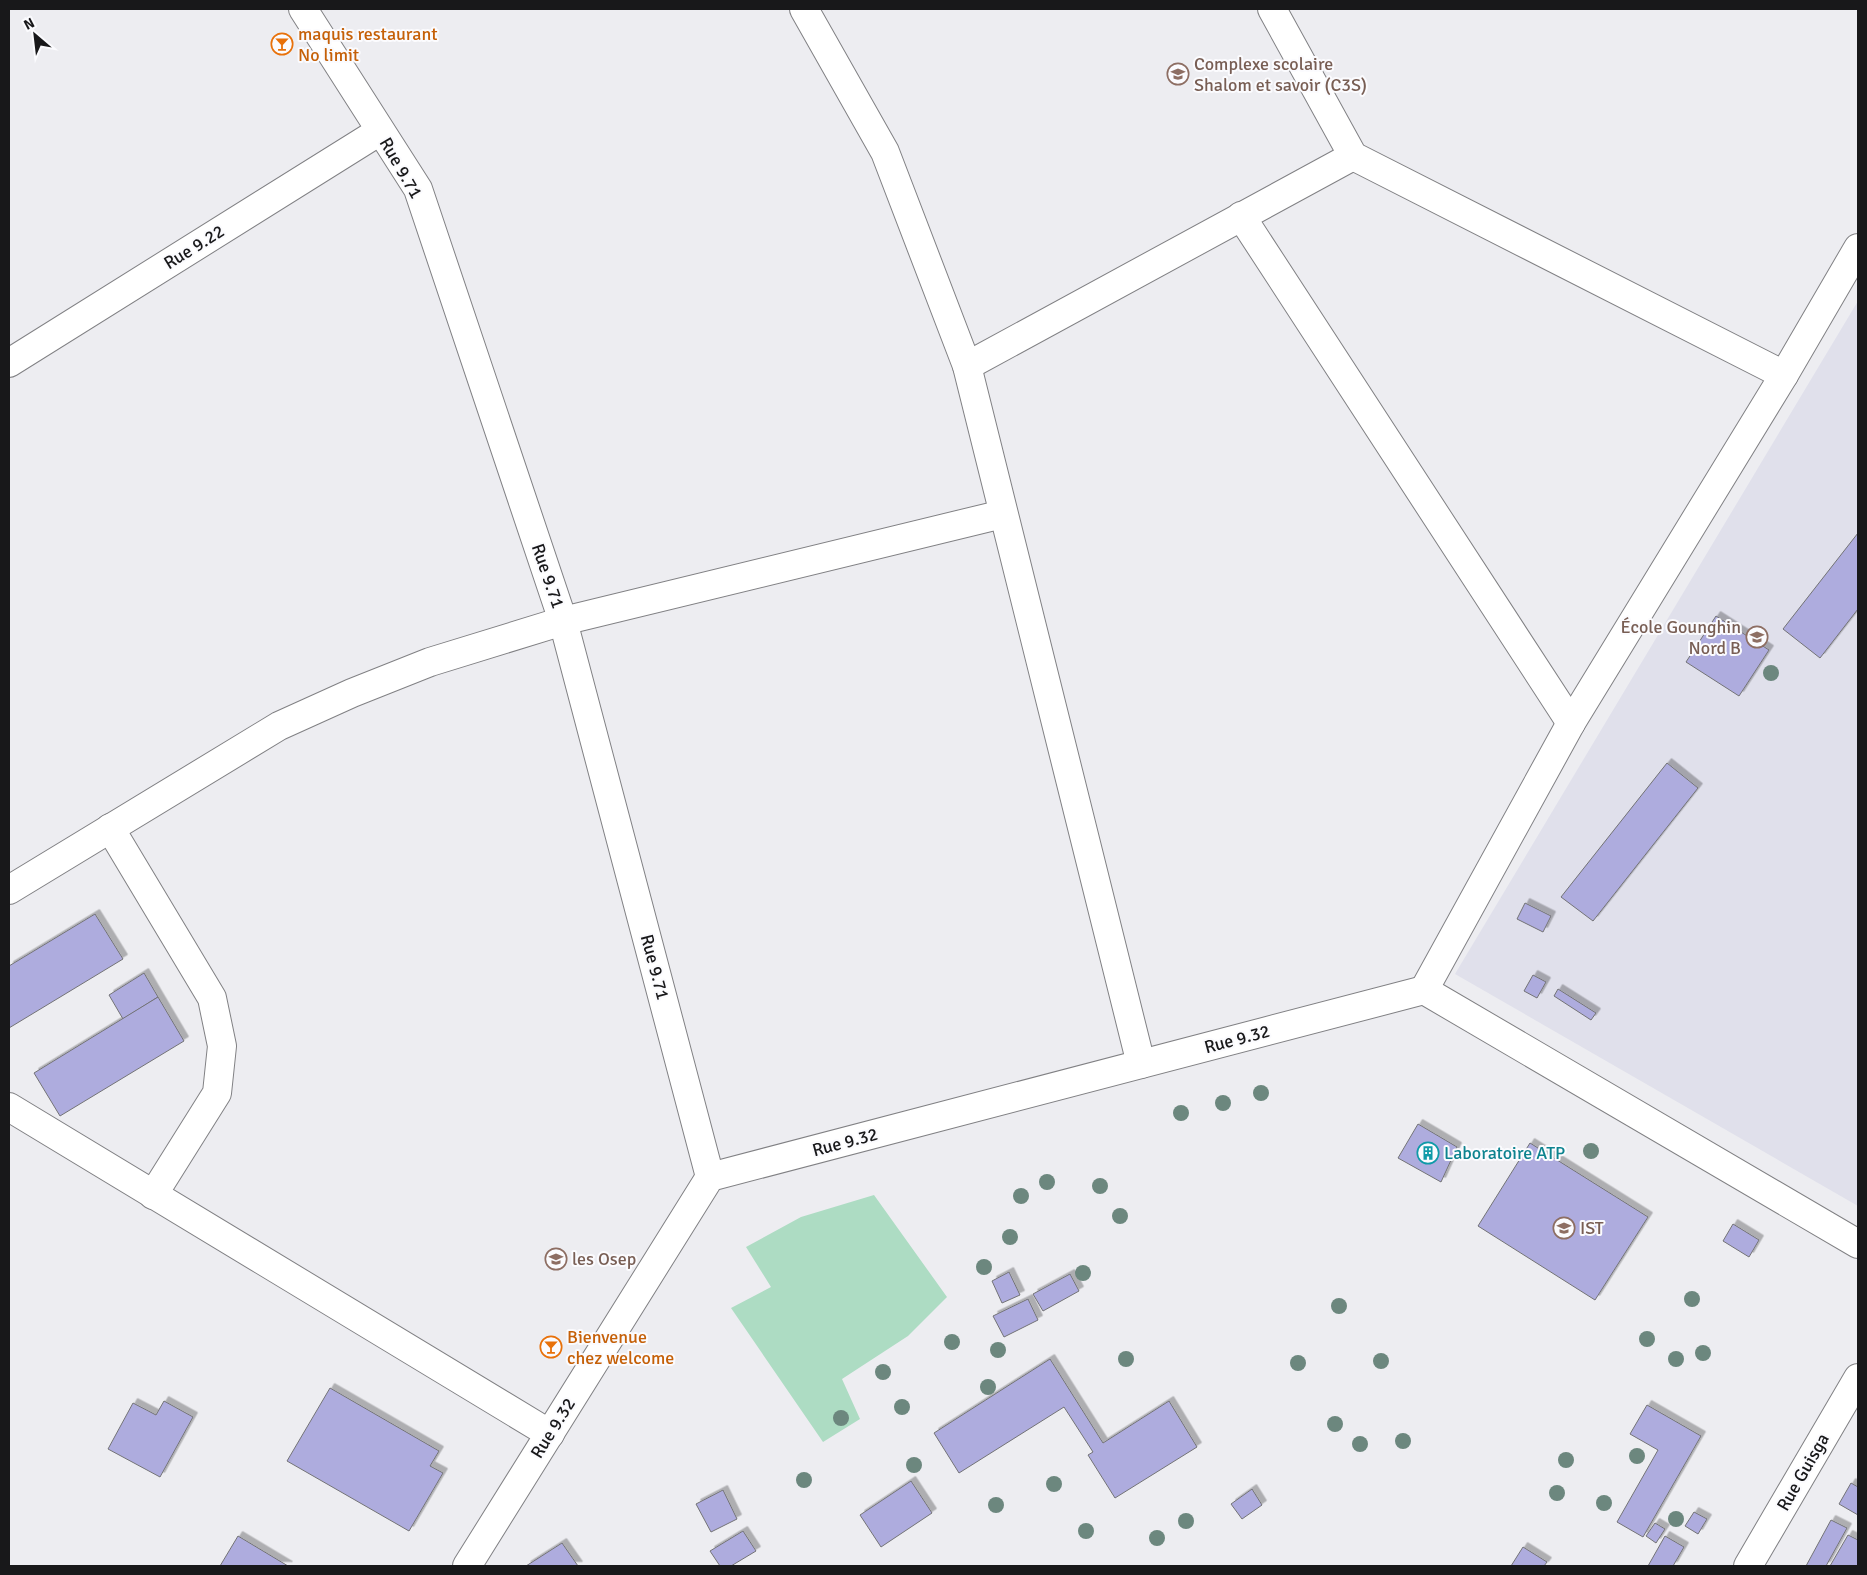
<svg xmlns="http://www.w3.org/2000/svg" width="1867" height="1575" viewBox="0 0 1867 1575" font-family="Signika,sans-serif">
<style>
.built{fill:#e0e0eb}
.garden{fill:#addcc3}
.building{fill:#aeacde;stroke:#737376;filter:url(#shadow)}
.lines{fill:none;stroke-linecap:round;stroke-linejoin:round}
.street-casing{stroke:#818184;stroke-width:30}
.street{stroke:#fff;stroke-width:28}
.tree{fill:#6c877e}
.labels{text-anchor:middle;stroke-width:4;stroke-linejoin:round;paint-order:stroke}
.food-label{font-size:18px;fill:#c56008;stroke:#fbfbfe;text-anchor:start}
.education-label{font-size:18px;fill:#785e54;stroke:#fbfbfe;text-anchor:start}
.street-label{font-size:18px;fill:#18181a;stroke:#fbfbfe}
.culture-label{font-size:18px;fill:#0d838f;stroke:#fbfbfe;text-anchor:start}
</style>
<defs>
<filter id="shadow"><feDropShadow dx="4.5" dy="-4.5" stdDeviation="0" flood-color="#0004"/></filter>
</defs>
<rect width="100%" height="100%" fill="#ededf1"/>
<path class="built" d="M 1858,301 L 1858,1206 L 1455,974 Z"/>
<path class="garden" d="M 874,1195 L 947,1297 L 908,1336 L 842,1379 L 860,1419 L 823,1442 L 731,1308 L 771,1287 L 746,1247 L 801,1217 Z"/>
<g class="building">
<path d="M 1858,533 L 1858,609 L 1820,658 L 1783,629 Z"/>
<path d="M 1716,616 L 1769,650 L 1739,696 L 1686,662 Z"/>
<path d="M 1667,763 L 1698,788 L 1593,921 L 1561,897 Z"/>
<path d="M 1525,903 L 1551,916 L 1543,932 L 1517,919 Z"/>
<path d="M 95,914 L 123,959 L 9,1028 L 9,966 Z"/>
<path d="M 144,973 L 158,997 L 123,1019 L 109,995 Z"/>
<path d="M 1533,975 L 1546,982 L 1537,998 L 1524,991 Z"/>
<path d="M 1558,989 L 1596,1013 L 1591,1020 L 1554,996 Z"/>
<path d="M 158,997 L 184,1041 L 60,1116 L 34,1073 Z"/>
<path d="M 1418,1124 L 1457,1147 L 1441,1182 L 1398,1158 Z"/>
<path d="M 1530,1143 L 1648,1217 L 1595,1300 L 1478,1226 Z"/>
<path d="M 1733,1224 L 1759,1240 L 1749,1257 L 1723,1241 Z"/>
<path d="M 1009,1272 L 1020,1295 L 1002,1303 L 992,1281 Z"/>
<path d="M 1070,1274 L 1079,1291 L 1043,1311 L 1033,1294 Z"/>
<path d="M 1028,1299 L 1038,1320 L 1004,1337 L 993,1316 Z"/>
<path d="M 1050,1359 L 1103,1443 L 1169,1401 L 1197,1447 L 1115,1498 L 1088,1455 L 1093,1452 L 1064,1407 L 959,1473 L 934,1433 Z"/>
<path d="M 330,1388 L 439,1451 L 430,1466 L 443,1473 L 409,1531 L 287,1461 Z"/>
<path d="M 164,1401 L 193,1417 L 160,1477 L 108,1449 L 133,1403 L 156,1415 Z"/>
<path d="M 1647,1405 L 1701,1436 L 1643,1537 L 1617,1522 L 1658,1450 L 1630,1434 Z"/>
<path d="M 911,1481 L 932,1513 L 881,1547 L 860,1515 Z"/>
<path d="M 1851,1483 L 1858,1487 L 1858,1515 L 1839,1504 Z"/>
<path d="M 1252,1489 L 1262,1505 L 1242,1519 L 1231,1504 Z"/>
<path d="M 723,1490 L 737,1519 L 711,1532 L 696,1504 Z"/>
<path d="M 1694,1512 L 1707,1519 L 1698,1534 L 1685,1526 Z"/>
<path d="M 1831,1520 L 1847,1528 L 1826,1566 L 1806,1566 Z"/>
<path d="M 1655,1523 L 1665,1529 L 1656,1543 L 1646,1536 Z"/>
<path d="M 743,1531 L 756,1551 L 731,1566 L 720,1566 L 710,1551 Z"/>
<path d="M 1848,1535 L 1858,1540 L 1858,1566 L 1830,1566 Z"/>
<path d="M 238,1536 L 288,1566 L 220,1566 Z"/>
<path d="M 1665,1536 L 1684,1547 L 1673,1566 L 1648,1566 Z"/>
<path d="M 562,1543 L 578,1566 L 526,1566 Z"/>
<path d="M 1523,1547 L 1547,1562 L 1544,1566 L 1511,1566 Z"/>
</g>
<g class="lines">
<g class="street-casing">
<g id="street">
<path d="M 303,9 L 418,189 L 563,621 L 710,1177"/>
<path d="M 804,9 L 885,152 L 967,366 L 1141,1064"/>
<path d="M 1272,9 L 1353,156 L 1784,375"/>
<path d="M 1241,216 L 1571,723"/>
<path d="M 9,363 L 380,131"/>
<path d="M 967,366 L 1353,156"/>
<path d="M 110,828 L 212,998 L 222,1046 L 217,1093 L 153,1195"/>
<path d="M 9,890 L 279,726 L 352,693 L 430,662 L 563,621 L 1003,514"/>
<path d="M 1424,990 L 1571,723 L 1784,375 L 1858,248"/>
<path d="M 1424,990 L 1858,1244"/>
<path d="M 9,1107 L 550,1434"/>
<path d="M 467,1566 L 710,1177 L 1424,990"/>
<path d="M 1748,1566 L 1858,1378"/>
</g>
</g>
<use href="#street" class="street"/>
</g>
<g class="tree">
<circle cx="1771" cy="673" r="8"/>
<circle cx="1261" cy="1093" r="8"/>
<circle cx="1223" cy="1103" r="8"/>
<circle cx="1181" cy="1113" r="8"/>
<circle cx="1591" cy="1151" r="8"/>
<circle cx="1047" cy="1182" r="8"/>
<circle cx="1100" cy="1186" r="8"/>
<circle cx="1021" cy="1196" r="8"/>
<circle cx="1120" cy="1216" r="8"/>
<circle cx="1010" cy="1237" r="8"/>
<circle cx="984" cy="1267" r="8"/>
<circle cx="1083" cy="1273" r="8"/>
<circle cx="1692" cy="1299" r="8"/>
<circle cx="1339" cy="1306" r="8"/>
<circle cx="1647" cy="1339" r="8"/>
<circle cx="952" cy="1342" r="8"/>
<circle cx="998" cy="1350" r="8"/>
<circle cx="1703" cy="1353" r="8"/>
<circle cx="1126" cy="1359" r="8"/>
<circle cx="1676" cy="1359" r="8"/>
<circle cx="1381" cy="1361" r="8"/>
<circle cx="1298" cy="1363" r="8"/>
<circle cx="883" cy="1372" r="8"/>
<circle cx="988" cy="1387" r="8"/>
<circle cx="902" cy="1407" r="8"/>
<circle cx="841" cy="1418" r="8"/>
<circle cx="1335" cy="1424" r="8"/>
<circle cx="1403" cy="1441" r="8"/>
<circle cx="1360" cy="1444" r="8"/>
<circle cx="1637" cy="1456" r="8"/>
<circle cx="1566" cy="1460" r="8"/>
<circle cx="914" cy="1465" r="8"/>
<circle cx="804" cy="1480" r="8"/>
<circle cx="1054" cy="1484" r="8"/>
<circle cx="1557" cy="1493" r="8"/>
<circle cx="1604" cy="1503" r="8"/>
<circle cx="996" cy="1505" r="8"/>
<circle cx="1676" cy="1519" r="8"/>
<circle cx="1186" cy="1521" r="8"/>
<circle cx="1086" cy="1531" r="8"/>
<circle cx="1157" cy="1538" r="8"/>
</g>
<defs>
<g id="bar-ring" transform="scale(1.125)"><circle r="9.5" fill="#fbfbfe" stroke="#e8710a" stroke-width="1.5"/><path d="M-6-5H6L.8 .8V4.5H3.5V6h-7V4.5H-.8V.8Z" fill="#e8710a"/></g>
<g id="school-ring" transform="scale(1.125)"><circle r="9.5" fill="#fbfbfe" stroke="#8d6e63" stroke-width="1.5"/><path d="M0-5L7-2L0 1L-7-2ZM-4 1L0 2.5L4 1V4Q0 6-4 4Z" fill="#8d6e63"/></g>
<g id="building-ring" transform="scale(1.125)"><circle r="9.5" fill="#fbfbfe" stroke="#0f9aa8" stroke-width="1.5"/><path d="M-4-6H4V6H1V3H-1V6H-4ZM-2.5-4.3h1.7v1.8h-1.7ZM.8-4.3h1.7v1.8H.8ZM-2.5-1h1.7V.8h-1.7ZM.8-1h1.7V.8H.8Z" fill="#0f9aa8"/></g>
<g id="university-ring" transform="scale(1.125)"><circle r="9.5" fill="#fbfbfe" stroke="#8d6e63" stroke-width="1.5"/><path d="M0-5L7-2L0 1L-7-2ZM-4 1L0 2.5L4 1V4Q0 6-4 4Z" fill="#8d6e63"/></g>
</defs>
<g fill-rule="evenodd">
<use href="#bar-ring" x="282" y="44"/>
<use href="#school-ring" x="1178" y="74"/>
<use href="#school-ring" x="1757" y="637"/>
<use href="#building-ring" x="1428" y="1153"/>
<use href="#university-ring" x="1564" y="1228"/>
<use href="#school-ring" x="556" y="1259"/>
<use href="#bar-ring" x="551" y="1347"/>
</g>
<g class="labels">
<g class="food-label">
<text x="298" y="40">maquis restaurant<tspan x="298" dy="21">No limit</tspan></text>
<text x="567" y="1343">Bienvenue<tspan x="567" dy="21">chez welcome</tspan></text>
</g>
<g class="education-label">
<text x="1194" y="70">Complexe scolaire<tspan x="1194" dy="21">Shalom et savoir (C3S)</tspan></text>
<text x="1741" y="633" text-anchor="end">École Gounghin<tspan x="1741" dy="21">Nord B</tspan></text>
<text x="1580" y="1234">IST</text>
<text x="572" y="1265">les Osep</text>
</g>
<g class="street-label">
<text transform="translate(401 168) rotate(60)" y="6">Rue 9.71</text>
<text transform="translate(194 247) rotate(-32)" y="6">Rue 9.22</text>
<text transform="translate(548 576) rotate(71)" y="6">Rue 9.71</text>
<text transform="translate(655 967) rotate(75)" y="6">Rue 9.71</text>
<text transform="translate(1237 1039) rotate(-15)" y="6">Rue 9.32</text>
<text transform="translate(845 1142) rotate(-15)" y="6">Rue 9.32</text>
<text transform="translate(553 1428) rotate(-58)" y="6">Rue 9.32</text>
<text transform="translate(1803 1472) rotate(-60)" y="6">Rue Guisga</text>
</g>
<g class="culture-label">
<text x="1444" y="1159">Laboratoire ATP</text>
</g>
</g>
<rect width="1867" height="1575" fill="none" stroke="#18181a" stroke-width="20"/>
<g transform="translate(35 35) rotate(332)" stroke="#fbfbfe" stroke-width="4" paint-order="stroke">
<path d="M0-4L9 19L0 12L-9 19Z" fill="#18181a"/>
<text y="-8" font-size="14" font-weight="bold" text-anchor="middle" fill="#18181a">N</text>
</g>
</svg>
